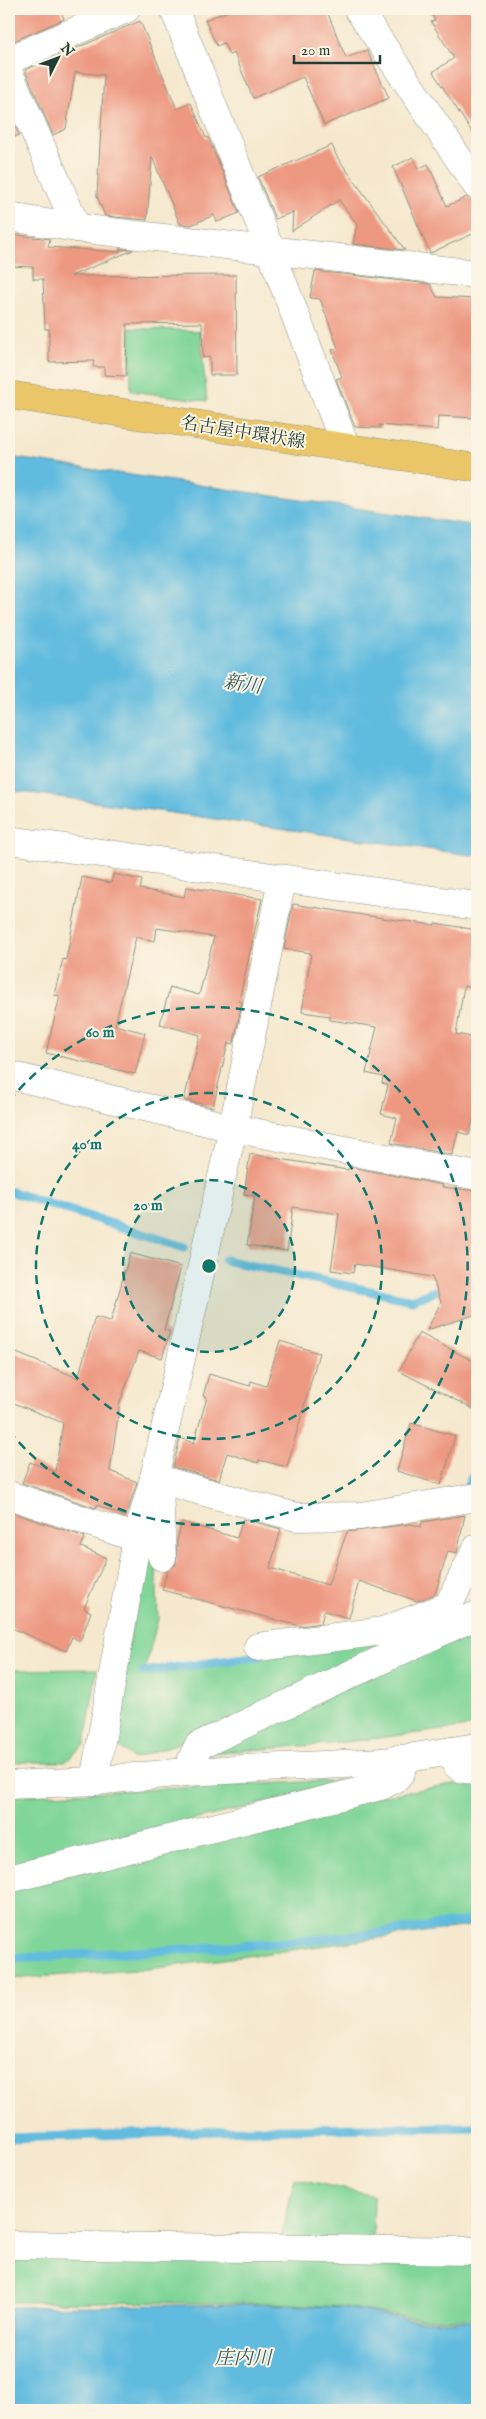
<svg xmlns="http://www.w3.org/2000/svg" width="486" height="2419" viewBox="0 0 486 2419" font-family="'IM FELL English','Noto Serif JP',serif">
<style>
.green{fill:#80d599;stroke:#508966}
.water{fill:#61bbdf;stroke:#407c8a}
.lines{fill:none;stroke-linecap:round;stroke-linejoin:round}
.stream{stroke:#61bbdf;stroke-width:9}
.building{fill:#ed9881}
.minor-casing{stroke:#8a9281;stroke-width:29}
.major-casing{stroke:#8a9281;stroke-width:29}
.minor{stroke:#fff;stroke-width:28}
.major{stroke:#ebc669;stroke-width:28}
.ring{fill:none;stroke:#0f766e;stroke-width:2.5;stroke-dasharray:9 6}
.labels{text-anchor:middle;stroke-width:4;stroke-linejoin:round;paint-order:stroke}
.street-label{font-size:18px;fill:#1f3d34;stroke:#fcf5e5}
.water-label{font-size:19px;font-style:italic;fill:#305c5f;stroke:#fcf5e5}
.centre{fill:#0f766e;stroke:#fcf5e5;stroke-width:2.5}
.ring-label{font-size:15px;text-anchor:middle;font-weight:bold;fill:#0f766e;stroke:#fcf5e5;stroke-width:4;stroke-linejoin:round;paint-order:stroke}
</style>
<rect width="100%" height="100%" fill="#fcf5e5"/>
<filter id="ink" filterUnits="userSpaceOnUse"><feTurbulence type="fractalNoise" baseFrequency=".02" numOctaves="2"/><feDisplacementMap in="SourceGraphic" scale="10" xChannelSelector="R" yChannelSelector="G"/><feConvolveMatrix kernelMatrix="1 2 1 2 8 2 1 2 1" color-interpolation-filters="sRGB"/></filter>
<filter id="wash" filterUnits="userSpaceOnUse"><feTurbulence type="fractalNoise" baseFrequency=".0096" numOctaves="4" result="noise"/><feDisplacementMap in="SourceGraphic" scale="20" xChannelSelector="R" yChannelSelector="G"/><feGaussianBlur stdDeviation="1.12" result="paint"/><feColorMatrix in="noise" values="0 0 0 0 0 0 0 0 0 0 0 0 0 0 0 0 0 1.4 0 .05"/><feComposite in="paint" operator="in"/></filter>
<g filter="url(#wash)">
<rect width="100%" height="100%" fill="#f5e8ce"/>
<g class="green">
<path d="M 130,328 L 200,331 L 207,401 L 131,391 Z"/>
<path d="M 154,1513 L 158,1619 L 144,1672 L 383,1638 L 463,1608 L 198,1736 L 133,1759 L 118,1745 L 112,1730 Z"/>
<path d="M 477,1624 L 477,1726 L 329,1744 L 209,1753 Z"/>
<path d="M 97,1669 L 85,1744 L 65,1762 L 9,1762 L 9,1670 Z"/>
<path d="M 365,1779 L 9,1864 L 9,1796 Z"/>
<path d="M 477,1780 L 477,1925 L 149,1969 L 9,1979 L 9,1891 L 381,1796 Z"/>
<path d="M 295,2178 L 374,2196 L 373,2242 L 280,2242 Z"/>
<path d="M 9,2252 L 477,2260 L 477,2319 L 418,2319 L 345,2307 L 270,2303 L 9,2302 Z"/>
</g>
<g class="water">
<path d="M 9,457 L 477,526 L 477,856 L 9,790 Z"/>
<path d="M 270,2304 L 346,2308 L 417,2321 L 477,2321 L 477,2410 L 9,2410 L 9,2307 Z"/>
</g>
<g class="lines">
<g class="stream">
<path d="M 9,1191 L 184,1247"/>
<path d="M 225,1260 L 412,1300 L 448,1286"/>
<path d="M 467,1488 L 477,1467"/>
<path d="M 143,1672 L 260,1656"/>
<path d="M 9,1958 C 165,1951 322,1944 477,1920"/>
<path d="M 9,2138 L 278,2129 L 477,2127"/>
</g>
</g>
<g id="blocks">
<g class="building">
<path d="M 9,9 L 60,9 L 64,19 L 9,43 Z"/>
<path d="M 233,9 L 326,9 L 346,58 L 367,50 L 389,98 L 324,125 L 303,77 L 253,98 L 234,53 L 229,55 L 224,43 L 217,46 L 205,20 Z"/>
<path d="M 428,9 L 471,9 L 477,18 L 477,140 L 433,72 L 454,58 L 431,22 L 435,20 Z"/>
<path d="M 140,21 L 177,109 L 191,103 L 206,138 L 208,137 L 239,213 L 217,222 L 214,215 L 191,225 L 180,224 L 152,157 L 147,220 L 105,216 L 97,196 L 104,75 L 75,72 L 66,129 L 53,135 L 25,70 Z"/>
<path d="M 9,111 L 19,135 L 9,140 Z"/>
<path d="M 332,145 L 337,157 L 405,250 L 353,244 L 357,224 L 339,200 L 292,231 L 293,212 L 275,219 L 258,177 Z"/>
<path d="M 413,157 L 418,169 L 428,164 L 447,206 L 467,197 L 477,201 L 477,232 L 430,253 L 393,167 Z"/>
<path d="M 9,234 L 50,239 L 48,247 L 120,252 L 119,249 L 133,250 L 71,276 L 236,275 L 237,375 L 210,375 L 210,357 L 203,358 L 202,323 L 127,324 L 126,376 L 104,375 L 104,367 L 93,367 L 94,361 L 49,362 L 49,329 L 45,329 L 43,279 L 33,279 L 33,267 L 9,266 Z"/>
<path d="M 315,271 L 430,284 L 437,297 L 477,299 L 477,418 L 438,416 L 437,430 L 379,425 L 381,428 L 355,427 L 336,379 L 342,377 L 332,350 L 338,348 L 320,299 L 310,298 Z"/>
<path d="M 113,874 L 142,880 L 140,889 L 184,897 L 186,887 L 262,899 L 239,1001 L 242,1002 L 234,1042 L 233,1044 L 228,1043 L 213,1107 L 184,1100 L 200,1035 L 160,1024 L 170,987 L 199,995 L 214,937 L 157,928 L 155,941 L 136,937 L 115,1025 L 145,1033 L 135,1074 L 46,1053 L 60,996 L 54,995 L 63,959 L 66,960 L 82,877 L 111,883 Z"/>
<path d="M 293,904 L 389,919 L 435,925 L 435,923 L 477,930 L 477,989 L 464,986 L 456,1034 L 477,1038 L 477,1106 L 469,1135 L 458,1132 L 452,1155 L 391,1143 L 397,1118 L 381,1114 L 388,1085 L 382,1083 L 383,1077 L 366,1073 L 377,1027 L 330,1020 L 330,1016 L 302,1012 L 311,953 L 284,949 Z"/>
<path d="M 250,1154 L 347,1170 L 351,1167 L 443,1185 L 442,1187 L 477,1191 L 477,1314 L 427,1330 L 441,1302 L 432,1277 L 355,1264 L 353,1273 L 331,1270 L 339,1214 L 293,1207 L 287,1251 L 247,1245 L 255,1196 L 244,1194 Z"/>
<path d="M 130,1253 L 181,1267 L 164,1330 L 170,1332 L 162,1358 L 139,1351 L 120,1402 L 110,1471 L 137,1482 L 126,1517 L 97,1505 L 96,1508 L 22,1483 L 30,1462 L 55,1472 L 63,1423 L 9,1401 L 9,1350 L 78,1378 L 95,1317 L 111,1321 Z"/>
<path d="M 419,1333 L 477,1363 L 477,1411 L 399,1371 Z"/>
<path d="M 280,1341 L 319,1353 L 287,1467 L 259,1460 L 258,1463 L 227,1453 L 219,1480 L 173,1467 L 180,1438 L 194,1443 L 207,1397 L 203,1396 L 209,1374 L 250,1386 L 251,1381 L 266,1386 Z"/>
<path d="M 411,1423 L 455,1436 L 441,1485 L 397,1471 Z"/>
<path d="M 10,1512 L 85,1537 L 81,1547 L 106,1558 L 84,1608 L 91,1612 L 80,1641 L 72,1637 L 66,1651 L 9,1627 Z"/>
<path d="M 465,1515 L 457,1553 L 448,1551 L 435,1594 L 417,1601 L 359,1581 L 349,1618 L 324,1611 L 321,1623 L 300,1626 L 162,1590 L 167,1571 L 176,1564 L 177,1541 L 182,1522 L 237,1538 L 243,1519 L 281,1529 L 270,1568 L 328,1585 L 347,1532 L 411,1524 L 421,1527 L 422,1522 Z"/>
</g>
</g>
</g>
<g filter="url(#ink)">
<use href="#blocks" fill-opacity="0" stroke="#8a9281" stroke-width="1"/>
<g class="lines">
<g class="minor-casing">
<g id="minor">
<path d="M 174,9 L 270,249 L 346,448"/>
<path d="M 358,9 L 477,186"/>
<path d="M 9,60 L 126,9"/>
<path d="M 9,73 L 77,228"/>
<path d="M 9,217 L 77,228 L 477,274"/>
<path d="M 9,840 L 477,906"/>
<path d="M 9,1075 L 233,1128 L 477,1176"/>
<path d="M 154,1478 L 296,1517 L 360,1516 L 477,1497"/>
<path d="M 159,1487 L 162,1557"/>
<path d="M 9,1495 L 137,1538"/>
<path d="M 258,1647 L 383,1631 L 448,1606 L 477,1548"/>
<path d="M 452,1751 L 457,1765 L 463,1769 L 477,1770"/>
<path d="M 186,1772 L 198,1746 L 477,1615"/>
<path d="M 94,1781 L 137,1538 L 154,1478 L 233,1128 L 282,879"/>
<path d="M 9,1785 L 94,1781 L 186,1772 L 383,1762 L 477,1747"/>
<path d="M 9,1879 L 381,1786 L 395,1779 L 401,1772 L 398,1759"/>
<path d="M 9,2245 L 477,2251"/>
</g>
</g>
<g class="major-casing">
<path id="major" d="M 9,395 L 477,468"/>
</g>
<use href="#minor" class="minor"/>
<use href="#major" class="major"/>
</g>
</g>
<circle cx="209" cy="1266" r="86" fill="#0f766e" fill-opacity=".12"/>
<g class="ring">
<circle cx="209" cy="1266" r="86"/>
<circle cx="209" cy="1266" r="173"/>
<path d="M9 1101A259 259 0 1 1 9 1431"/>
</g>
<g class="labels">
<g class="street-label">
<text transform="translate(243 432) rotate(9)" y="6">名古屋中環状線</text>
</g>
<g class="water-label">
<text transform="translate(243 683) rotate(8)" y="7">新川</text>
<text x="243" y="2364">庄内川</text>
</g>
</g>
<circle cx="209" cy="1266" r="8" class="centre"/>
<g class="ring-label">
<text x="100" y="1037">60 m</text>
<text x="87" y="1149">40 m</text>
<text x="148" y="1210">20 m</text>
</g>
<rect width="486" height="2419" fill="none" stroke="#fcf5e5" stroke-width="30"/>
<g transform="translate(58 58) rotate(48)" stroke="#fcf5e5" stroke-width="4" paint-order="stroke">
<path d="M0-4L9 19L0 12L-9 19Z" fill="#1f3d34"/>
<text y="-8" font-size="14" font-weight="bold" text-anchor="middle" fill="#1f3d34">N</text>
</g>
<path d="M294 55v8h86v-8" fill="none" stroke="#1f3d34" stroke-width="2.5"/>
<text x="301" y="55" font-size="15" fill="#1f3d34" stroke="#fcf5e5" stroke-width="4" paint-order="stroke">20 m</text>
</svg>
